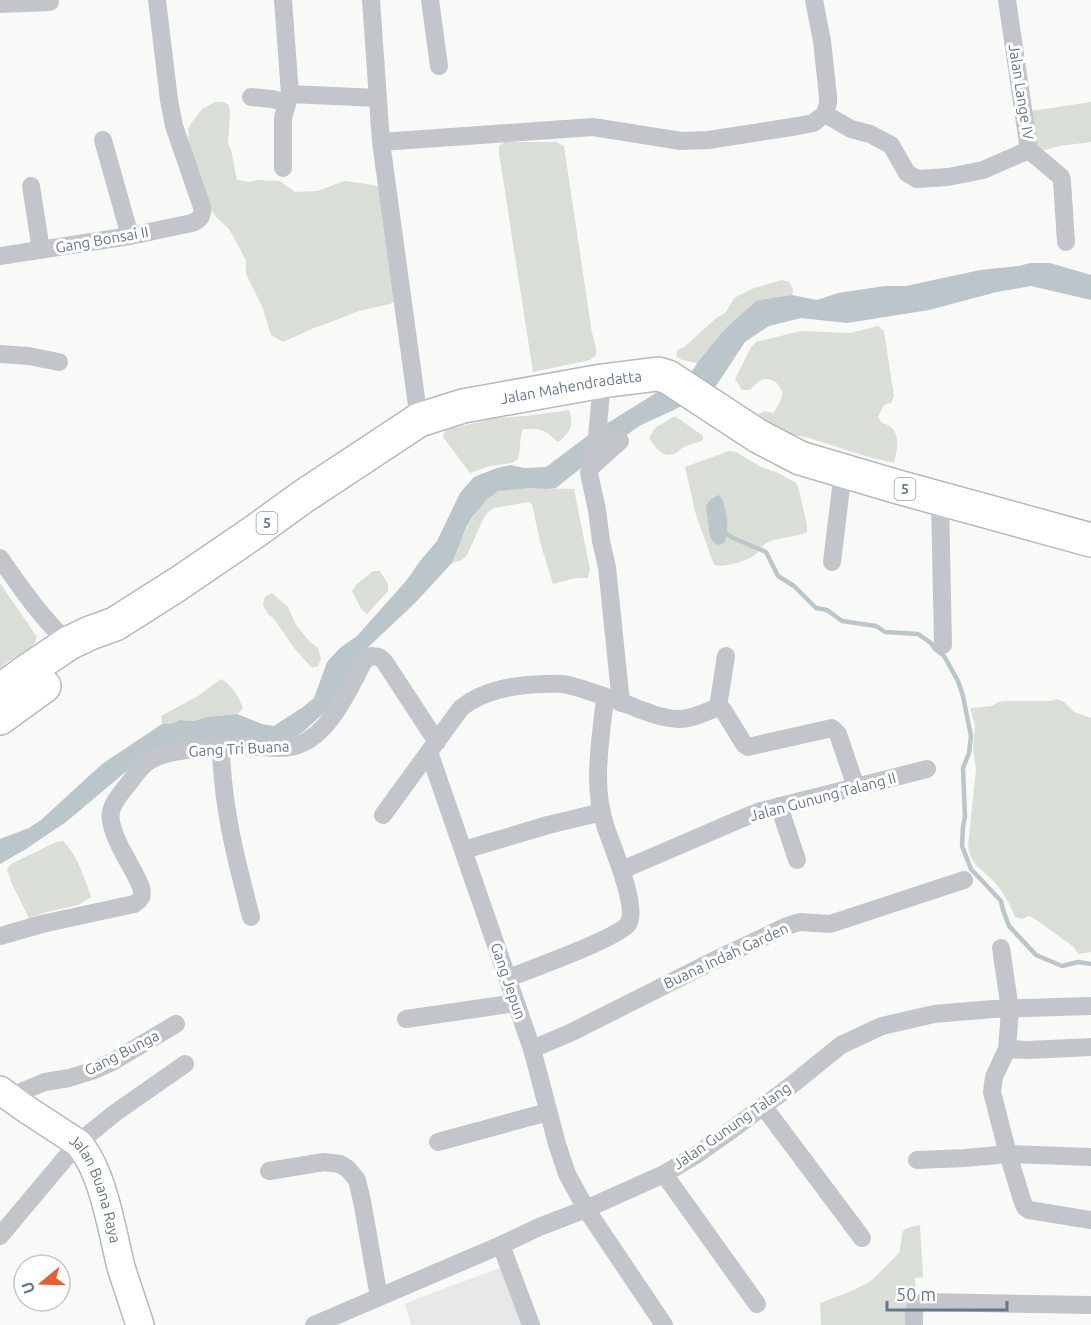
<svg xmlns="http://www.w3.org/2000/svg" width="1091" height="1325" viewBox="0 0 1091 1325" font-family="Ubuntu,sans-serif">
<style>
.built{fill:#e7e8e8}
.green{fill:#d9ded6}
.water{fill:#bbc6cb}
.lines{fill:none;stroke-linecap:round;stroke-linejoin:round}
.stream{stroke:#bbc6cb;stroke-width:4.5}
.secondary-casing{stroke:#b5babf;stroke-width:30}
.highway-casing{stroke:#b6b9bd;stroke-width:36}
.street{stroke:#c2c6cb;stroke-width:18}
.secondary{stroke:#fff;stroke-width:27}
.highway{stroke:#fff;stroke-width:33}
.labels{text-anchor:middle;stroke-width:6;stroke-linejoin:round;paint-order:stroke}
.shield{fill:#fff;stroke:#95a0ac;stroke-width:1.5}
.shield-label{font-size:14px;font-weight:bold;fill:#687888}
.street-label{font-size:15px;fill:#687888;stroke:#fff}
</style>
<rect width="100%" height="100%" fill="#f9f9f7"/>
<path class="built" d="M 508,1265 L 531,1325 L 411,1325 L 405,1304 L 429,1294 Z"/>
<g class="green">
<path d="M 215,102 L 223,102 L 229,105 L 230,115 L 228,143 L 231,150 L 237,180 L 250,182 L 258,180 L 280,181 L 295,192 L 317,191 L 345,181 L 360,183 L 383,187 L 397,300 L 390,304 L 359,311 L 323,325 L 316,327 L 283,342 L 271,335 L 262,306 L 246,274 L 246,260 L 229,229 L 217,218 L 208,207 L 189,143 L 188,129 L 192,122 L 202,109 Z"/>
<path d="M 1091,102 L 1091,142 L 1060,146 L 1041,151 L 1035,139 L 1031,111 Z"/>
<path d="M 505,142 L 557,142 L 564,146 L 592,333 L 596,348 L 596,355 L 590,360 L 533,372 L 499,153 L 499,146 Z"/>
<path d="M 782,280 L 789,282 L 793,289 L 792,295 L 765,299 L 758,301 L 739,316 L 723,331 L 697,363 L 682,360 L 676,356 L 678,349 L 683,348 L 715,319 L 726,312 L 734,298 L 754,288 Z"/>
<path d="M 878,326 L 884,331 L 894,396 L 891,403 L 884,405 L 878,417 L 882,423 C 902,428 898,447 894,463 L 862,455 L 809,438 L 780,432 L 773,429 L 758,414 L 765,411 L 773,413 C 777,408 781,401 782,395 C 783,385 771,376 761,380 C 757,382 753,387 750,390 L 742,390 L 735,379 L 751,347 L 756,342 L 801,331 L 850,333 Z"/>
<path d="M 569,410 C 574,424 570,434 558,442 C 553,439 550,434 545,432 C 539,428 529,429 523,429 C 519,439 521,449 518,459 L 512,463 L 490,466 L 470,473 L 443,437 L 445,430 L 496,418 L 526,416 Z"/>
<path d="M 675,416 L 703,436 L 703,440 C 697,443 690,444 684,447 C 678,450 682,449 676,453 C 663,460 655,447 649,438 L 655,428 Z"/>
<path d="M 729,451 L 736,452 L 761,467 L 776,472 L 796,483 L 799,490 L 807,525 L 807,532 C 795,538 775,537 765,544 C 761,547 759,552 755,555 C 747,561 723,568 714,565 L 696,515 L 685,467 Z"/>
<path d="M 531,488 L 574,489 L 590,570 L 588,578 L 576,578 L 553,584 L 540,542 L 532,504 L 529,502 L 494,508 L 488,512 L 484,517 L 467,555 L 462,560 L 452,563 C 461,541 475,501 498,491 C 505,488 522,489 531,488 Z"/>
<path d="M 373,571 L 380,571 L 388,584 L 388,591 L 367,614 L 361,609 L 352,591 L 357,584 Z"/>
<path d="M 0,583 L 37,637 C 33,651 22,652 12,659 C 7,661 4,665 0,668 Z"/>
<path d="M 272,593 L 288,607 L 296,625 L 309,641 L 318,648 L 321,659 L 318,666 L 312,668 L 295,649 L 274,619 L 268,614 L 264,607 L 263,604 L 265,597 Z"/>
<path d="M 221,679 C 231,684 240,698 243,709 L 237,714 L 208,717 L 194,721 L 179,720 L 173,723 L 162,724 L 161,716 L 198,696 Z"/>
<path d="M 1057,699 L 1064,702 L 1074,712 L 1091,718 L 1091,952 L 1078,954 L 1074,947 L 1035,919 L 1029,916 L 1022,919 L 1015,917 C 1011,906 1004,893 996,884 C 984,870 971,867 968,846 L 976,770 L 973,748 L 975,726 L 970,708 L 992,706 L 998,702 L 1005,701 L 1050,701 Z"/>
<path d="M 63,841 C 78,856 84,877 91,897 L 78,905 L 47,912 L 29,918 L 12,884 L 7,869 L 11,864 L 56,842 Z"/>
<path d="M 920,1225 L 923,1277 L 915,1278 L 918,1325 L 821,1325 L 820,1303 L 854,1290 L 871,1281 L 899,1253 L 903,1231 L 909,1227 Z"/>
</g>
<g class="water">
<path d="M 1030,263 L 1050,263 L 1091,275 L 1091,300 L 1031,286 L 997,292 L 929,310 L 847,323 L 801,318 L 769,326 L 745,342 L 716,386 L 674,410 L 641,425 L 600,453 L 556,488 L 546,489 L 531,488 L 498,491 L 486,500 L 473,516 L 467,526 L 452,563 L 415,603 L 362,653 L 328,709 L 303,732 L 293,738 L 147,754 L 66,822 L 26,849 L 0,864 L 0,839 L 29,828 L 41,820 L 102,764 L 162,724 L 173,723 L 179,720 L 194,721 L 207,717 L 237,714 L 262,724 L 274,726 L 303,707 L 314,698 L 327,662 L 340,648 L 357,636 L 406,581 L 420,561 L 437,541 L 460,493 L 474,477 L 497,468 L 510,465 L 525,468 L 546,467 L 590,434 L 693,370 L 697,363 L 723,331 L 739,316 L 757,301 L 765,299 L 792,295 L 817,300 L 838,293 L 885,286 L 906,286 L 980,270 L 1019,266 Z"/>
<path d="M 719,495 C 727,504 730,532 724,543 L 717,545 L 711,539 L 710,536 L 706,507 C 708,501 713,497 719,495 Z"/>
</g>
<g class="lines">
<path class="stream" d="M 727,534 L 733,538 L 766,552 L 778,576 L 794,586 L 816,608 L 827,610 L 842,621 L 876,626 L 885,632 L 918,634 L 931,643 L 935,649 L 944,656 L 958,681 L 963,696 L 971,736 L 969,753 L 963,768 L 965,817 L 963,827 L 962,846 L 971,869 L 1001,901 L 1003,910 L 1009,926 L 1036,955 L 1062,966 L 1078,962 L 1091,964"/>
<g class="secondary-casing">
<g id="secondary">
<path id="s1" d="M 0,1090 L 23,1107 L 78,1143 C 103,1170 112,1231 121,1267 C 127,1286 134,1306 140,1325"/>
</g>
</g>
<g class="highway-casing">
<g id="highway">
<path id="s2" d="M 0,691 L 23,674 L 69,643 L 90,633 L 115,624 L 178,584 L 257,530 L 304,496 L 419,420 L 463,406 L 602,381 L 658,374 L 668,377 L 758,436 L 800,458 L 898,487 L 1091,540"/>
<path d="M 0,718 L 44,686"/>
</g>
</g>
<g class="street">
<path d="M 283,0 L 290,94 L 377,98"/>
<path d="M 371,0 L 381,142 L 419,420"/>
<path d="M 430,0 L 439,66"/>
<path d="M 814,0 L 822,41 L 828,96 L 828,103 L 825,114"/>
<path d="M 1007,0 L 1029,150 L 1061,177 L 1062,181 L 1066,242"/>
<path d="M 0,4 L 50,2"/>
<path d="M 251,97 L 272,99 L 287,103"/>
<path d="M 825,114 L 851,129 L 870,134 L 891,145 L 907,173 L 917,179 L 948,177 L 983,170 L 1029,150"/>
<path d="M 103,140 L 130,236"/>
<path d="M 381,142 L 593,127 L 681,141 L 708,140 L 798,126 L 813,123 L 825,114"/>
<path d="M 283,168 L 283,118 L 290,94"/>
<path d="M 31,186 L 41,250"/>
<path d="M 0,256 L 130,236 L 192,223 C 200,220 203,216 202,207 L 174,126 L 169,100 L 157,0"/>
<path d="M 0,354 L 28,356 L 59,362"/>
<path d="M 620,441 L 591,467 L 589,473 L 597,510 L 601,541 L 607,567 L 621,703"/>
<path d="M 591,467 L 597,437 L 602,381"/>
<path d="M 940,498 L 943,645"/>
<path d="M 0,558 C 21,588 42,619 69,643"/>
<path d="M 832,562 L 843,471"/>
<path d="M 718,707 L 726,656"/>
<path d="M 221,747 C 222,806 236,859 251,917"/>
<path d="M 429,752 L 532,1049 L 557,1144 L 567,1174 L 586,1209 L 664,1325"/>
<path d="M 779,806 L 797,860"/>
<path d="M 383,815 L 461,708 C 485,689 515,685 544,684 C 552,684 560,683 568,685 C 585,689 603,696 621,702 C 639,709 658,718 678,719 C 692,719 706,712 718,707 L 723,710 L 744,744 L 748,747 L 832,728 L 838,734 L 856,787"/>
<path d="M 464,850 L 548,825 L 602,812"/>
<path d="M 622,870 L 743,818 L 761,811 L 927,769"/>
<path d="M 0,936 L 42,924 L 134,904 C 142,899 143,896 141,887 C 132,865 115,844 111,821 C 108,809 118,797 125,788 C 132,780 139,767 149,761 C 173,746 228,747 257,747 C 269,747 285,750 298,745 C 330,734 349,689 364,661 L 371,656 L 379,657 L 384,661 L 437,742"/>
<path d="M 1001,948 L 1010,1010 L 1007,1049 L 994,1077 L 992,1092 L 1008,1154 L 1022,1200 L 1025,1207 L 1029,1210 L 1091,1220"/>
<path d="M 508,978 C 529,970 618,938 628,924 C 639,908 612,846 606,828 C 591,786 601,740 605,697"/>
<path d="M 406,1019 L 516,1003"/>
<path d="M 532,1049 L 570,1033 L 709,963 L 787,926 L 800,922 L 830,924 L 964,880"/>
<path d="M 1007,1049 L 1028,1050 L 1091,1047"/>
<path d="M 3,1101 L 8,1097 L 45,1082 L 69,1078 L 92,1071 L 112,1062 L 176,1024"/>
<path d="M 763,1106 L 862,1238"/>
<path d="M 438,1142 L 548,1112"/>
<path d="M 917,1160 L 965,1158 L 1008,1154 L 1091,1157"/>
<path d="M 269,1171 L 324,1162 L 340,1164 L 348,1169 L 357,1180 L 362,1201 L 379,1297"/>
<path d="M 664,1174 L 757,1304"/>
<path d="M 0,1236 L 78,1143 L 115,1113 L 185,1064"/>
<path d="M 501,1245 L 531,1325"/>
<path d="M 314,1325 L 501,1245 L 539,1227 L 586,1209 L 664,1174 L 699,1153 L 726,1134 L 788,1088 L 841,1045 L 869,1032 L 882,1026 L 934,1014 L 993,1009 L 1091,1006"/>
<path d="M 914,1325 C 914,1314 912,1305 924,1302 L 1091,1305"/>
</g>
<use href="#secondary" class="secondary"/>
<use href="#highway" class="highway"/>
</g>
<g class="labels">
<g class="shield">
<rect x="894.5" y="478" width="21" height="22" rx="4.5"/>
<rect x="256.5" y="512" width="21" height="22" rx="4.5"/>
</g>
<g class="shield-label">
<text x="905" y="494">5</text>
<text x="267" y="528">5</text>
</g>
<g class="street-label">
<text transform="translate(1021 92) rotate(81)" y="5">Jalan Lange IV</text>
<text transform="translate(102 240) rotate(-10)" y="5">Gang Bonsai II</text>
<text dy="5" stroke="none"><textPath href="#s2" startOffset="656">Jalan Mahendradatta</textPath></text>
<text transform="translate(239 749) rotate(-3)" y="5">Gang Tri Buana</text>
<text transform="translate(823 797) rotate(-15)" y="5">Jalan Gunung Talang II</text>
<text transform="translate(726 956) rotate(-25)" y="5">Buana Indah Garden</text>
<text transform="translate(508 981) rotate(71)" y="5">Gang Jepun</text>
<text transform="translate(122 1053) rotate(-27)" y="5">Gang Bunga</text>
<text transform="translate(732 1126) rotate(-35)" y="5">Jalan Gunung Talang</text>
<text dy="5" stroke="none"><textPath href="#s1" startOffset="144">Jalan Buana Raya</textPath></text>
</g>
</g>
<g transform="translate(42 1283) rotate(251)"><circle r="28" fill="#ffffff" stroke="#c3c9cf" stroke-width="1.5"/>
<path d="M0-4.5L10 22L0 15L-10 22Z" fill="#e35f2d"/>
<text y="-9" font-size="16" font-weight="bold" text-anchor="middle" fill="#687888">U</text>
</g>
<path d="M887 1301v9h120v-9" fill="none" stroke="#687888" stroke-width="3"/>
<text x="896" y="1301" font-size="18" fill="#687888" stroke="#ffffff" stroke-width="4.5" paint-order="stroke">50 m</text>
</svg>
